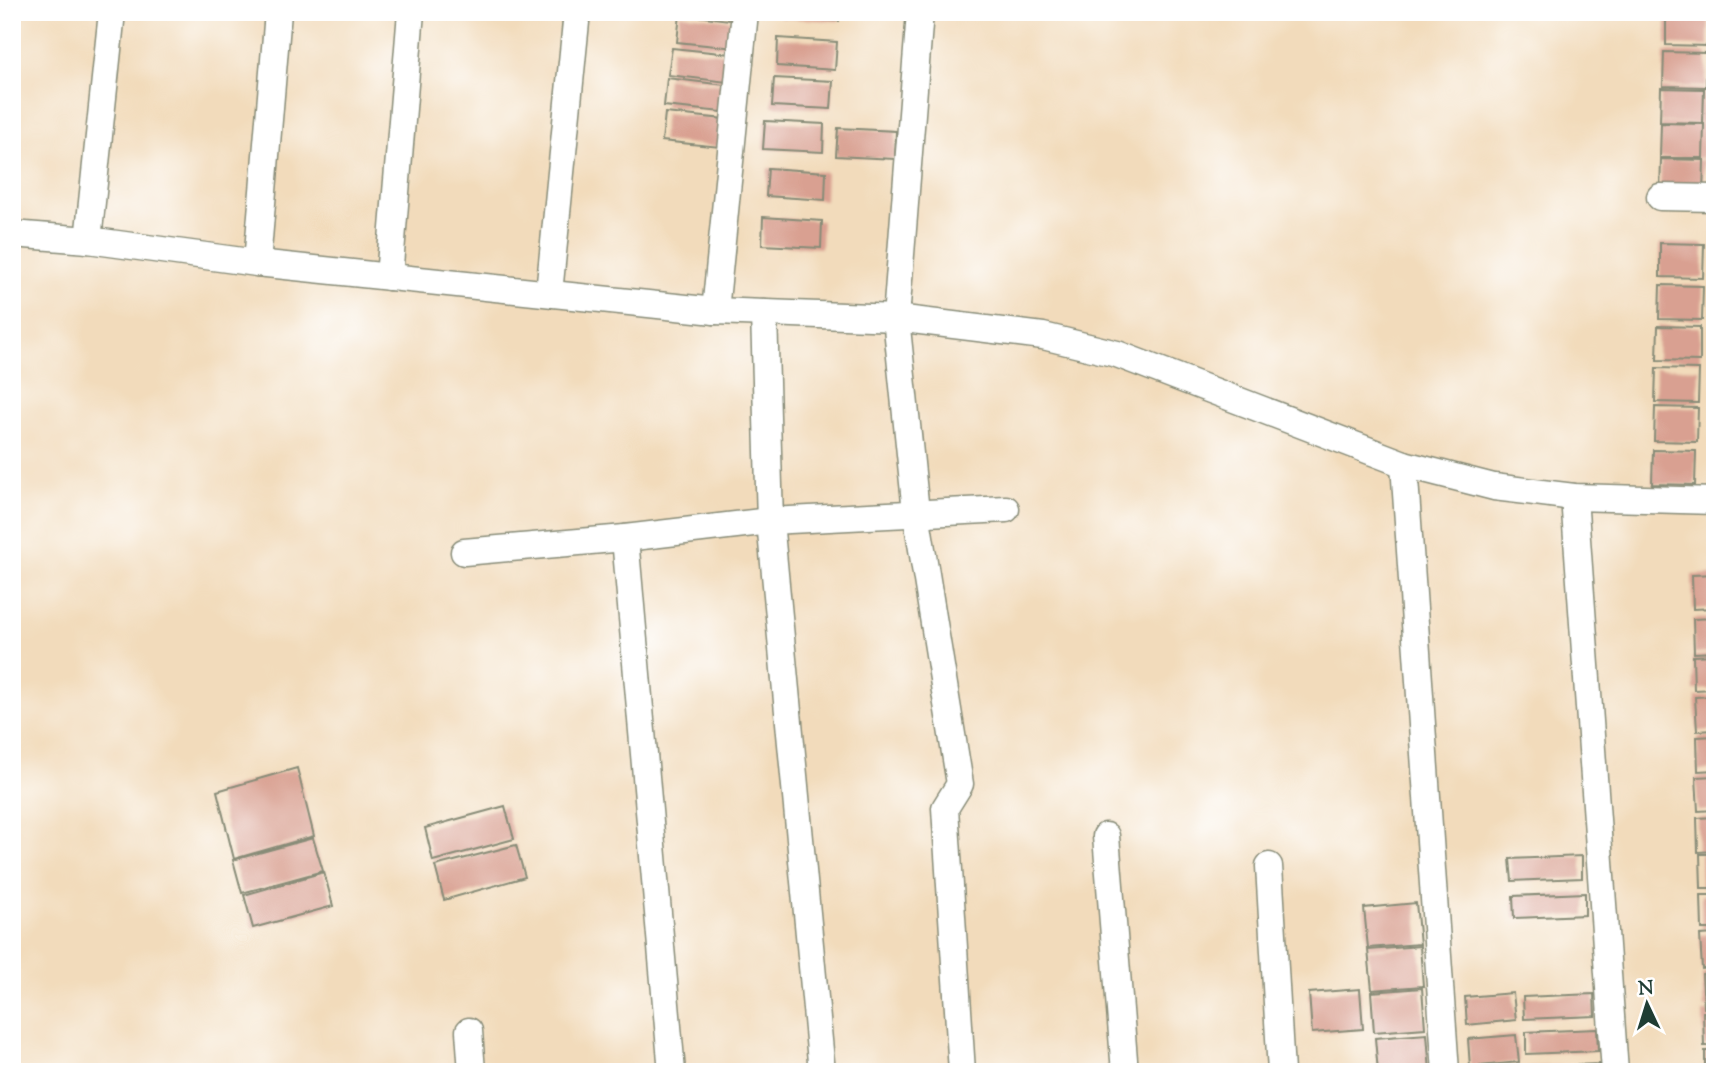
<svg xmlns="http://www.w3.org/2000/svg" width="1727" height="1084" viewBox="0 0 1727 1084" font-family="'Sorts Mill Goudy',serif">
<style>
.building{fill:#d9a091}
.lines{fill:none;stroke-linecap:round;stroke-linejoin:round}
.minor-casing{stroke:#888c78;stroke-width:29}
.minor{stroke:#fff;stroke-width:26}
</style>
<rect width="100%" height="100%" fill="#fff"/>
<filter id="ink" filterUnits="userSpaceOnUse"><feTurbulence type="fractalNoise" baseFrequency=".0143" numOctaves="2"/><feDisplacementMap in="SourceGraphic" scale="14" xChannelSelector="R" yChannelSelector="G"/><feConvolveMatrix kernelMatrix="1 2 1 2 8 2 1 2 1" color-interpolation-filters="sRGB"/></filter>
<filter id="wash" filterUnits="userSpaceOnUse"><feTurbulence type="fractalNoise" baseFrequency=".00686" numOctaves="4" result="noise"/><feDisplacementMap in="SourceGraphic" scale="28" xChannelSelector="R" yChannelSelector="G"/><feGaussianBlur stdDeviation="1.57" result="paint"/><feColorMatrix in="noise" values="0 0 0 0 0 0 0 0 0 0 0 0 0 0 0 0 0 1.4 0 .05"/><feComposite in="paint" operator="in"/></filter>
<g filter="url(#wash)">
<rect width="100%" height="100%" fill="#f2dbbb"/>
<g id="blocks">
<g class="building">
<path d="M 781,12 L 840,12 L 839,21 L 780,18 Z"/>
<path d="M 1666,12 L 1709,12 L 1708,46 L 1666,45 Z"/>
<path d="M 680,14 L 738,21 L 735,48 L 677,42 Z"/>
<path d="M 778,38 L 837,42 L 835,70 L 777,66 Z"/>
<path d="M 672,48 L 730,54 L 727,82 L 668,75 Z"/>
<path d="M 1664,52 L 1707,53 L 1706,87 L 1663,86 Z"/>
<path d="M 667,78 L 725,85 L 722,112 L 664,106 Z"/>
<path d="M 774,78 L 833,81 L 831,109 L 772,106 Z"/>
<path d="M 1661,88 L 1704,89 L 1703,123 L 1660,122 Z"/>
<path d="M 665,113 L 724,119 L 720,147 L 662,141 Z"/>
<path d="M 765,121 L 824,124 L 823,152 L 763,149 Z"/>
<path d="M 1661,123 L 1704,124 L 1703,158 L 1660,158 Z"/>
<path d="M 838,128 L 896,131 L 895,159 L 836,156 Z"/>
<path d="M 1661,159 L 1704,160 L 1703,194 L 1660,193 Z"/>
<path d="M 768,168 L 826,172 L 825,200 L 766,196 Z"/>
<path d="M 763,217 L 822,221 L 821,248 L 762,245 Z"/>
<path d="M 1660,243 L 1704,244 L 1703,278 L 1660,277 Z"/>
<path d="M 1660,285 L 1703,286 L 1702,320 L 1659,319 Z"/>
<path d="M 1658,326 L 1700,327 L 1700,361 L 1657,360 Z"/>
<path d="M 1656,368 L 1699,369 L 1698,403 L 1655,402 Z"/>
<path d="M 1655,407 L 1698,408 L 1697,442 L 1654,441 Z"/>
<path d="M 1653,450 L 1696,451 L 1695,485 L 1652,484 Z"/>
<path d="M 1715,574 L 1715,608 L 1693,609 L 1692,575 Z"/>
<path d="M 1715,618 L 1715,652 L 1694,653 L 1693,619 Z"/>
<path d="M 1715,655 L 1715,689 L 1694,690 L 1693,656 Z"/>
<path d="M 1715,696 L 1715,730 L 1697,731 L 1695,697 Z"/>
<path d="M 1715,736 L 1715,770 L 1698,771 L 1697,737 Z"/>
<path d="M 297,768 L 314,836 L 234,859 L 217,791 Z"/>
<path d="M 1715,776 L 1715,810 L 1698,811 L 1696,777 Z"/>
<path d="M 505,806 L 514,839 L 433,861 L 425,828 Z"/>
<path d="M 1715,817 L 1715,851 L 1698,852 L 1697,818 Z"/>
<path d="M 313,838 L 323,871 L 242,893 L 233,860 Z"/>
<path d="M 516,845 L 525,877 L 444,900 L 435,866 Z"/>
<path d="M 1700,854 L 1715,854 L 1715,888 L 1701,888 Z"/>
<path d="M 1582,856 L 1582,878 L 1512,881 L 1510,859 Z"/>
<path d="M 324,872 L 333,906 L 253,928 L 244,895 Z"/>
<path d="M 1585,893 L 1585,915 L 1514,918 L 1513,896 Z"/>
<path d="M 1701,895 L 1715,895 L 1715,929 L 1702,929 Z"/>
<path d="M 1416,903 L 1420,944 L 1368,948 L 1364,908 Z"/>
<path d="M 1715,934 L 1715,968 L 1702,969 L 1700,935 Z"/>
<path d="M 1420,946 L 1423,986 L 1372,990 L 1368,950 Z"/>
<path d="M 1715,973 L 1715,1007 L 1704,1008 L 1702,974 Z"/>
<path d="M 1422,988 L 1425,1028 L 1374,1032 L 1371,992 Z"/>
<path d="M 1360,989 L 1363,1029 L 1312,1033 L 1309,993 Z"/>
<path d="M 1513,993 L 1516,1020 L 1467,1025 L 1465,997 Z"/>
<path d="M 1594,994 L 1595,1016 L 1524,1019 L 1523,997 Z"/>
<path d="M 1703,1012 L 1715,1012 L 1715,1046 L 1704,1046 Z"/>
<path d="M 1597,1029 L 1598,1051 L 1526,1054 L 1526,1032 Z"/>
<path d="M 1427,1034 L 1430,1072 L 1378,1072 L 1375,1038 Z"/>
<path d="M 1516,1035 L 1519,1062 L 1470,1067 L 1468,1039 Z"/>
<rect x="1705" y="1051" width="10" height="21"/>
<path d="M 1599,1064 L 1599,1072 L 1528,1072 L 1527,1067 Z"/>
<path d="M 1519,1066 L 1520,1072 L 1481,1072 L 1480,1070 Z"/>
</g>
</g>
</g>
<g filter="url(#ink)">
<use href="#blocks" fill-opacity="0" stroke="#888c78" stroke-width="2"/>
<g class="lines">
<g class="minor-casing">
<g id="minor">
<path d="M 920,12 L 896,318 L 916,512 L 960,784 L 945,808 L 962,1072"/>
<path d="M 1660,197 L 1715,198"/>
<path d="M 12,234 L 88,240 L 257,263 L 715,311 L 896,318 L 1043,336 L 1117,354 L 1404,464 L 1494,487 L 1574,497 L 1715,501"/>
<path d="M 88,240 L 112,12"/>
<path d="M 257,263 L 278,12"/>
<path d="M 389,277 L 411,12"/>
<path d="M 549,293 L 577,12"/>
<path d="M 715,311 L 745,12"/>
<path d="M 764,313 L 770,521 L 822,1072"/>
<path d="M 1404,464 L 1446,1072"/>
<path d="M 1574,497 L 1615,1072"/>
<path d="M 625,538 L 672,1072"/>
<path d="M 464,552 L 625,538 L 770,521 L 1006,509"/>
<path d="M 1106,836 L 1125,1072"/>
<path d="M 1269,866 L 1281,1072"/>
<path d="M 469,1031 L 472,1072"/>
</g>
</g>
<use href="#minor" class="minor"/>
</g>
</g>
<rect width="1727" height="1084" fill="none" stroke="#fff" stroke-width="42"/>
<g transform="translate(1647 1004) rotate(356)" stroke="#ffffff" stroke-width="5" paint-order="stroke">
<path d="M0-5L12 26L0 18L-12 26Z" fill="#1f3d34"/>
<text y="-10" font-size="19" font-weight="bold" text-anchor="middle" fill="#1f3d34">N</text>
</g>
</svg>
